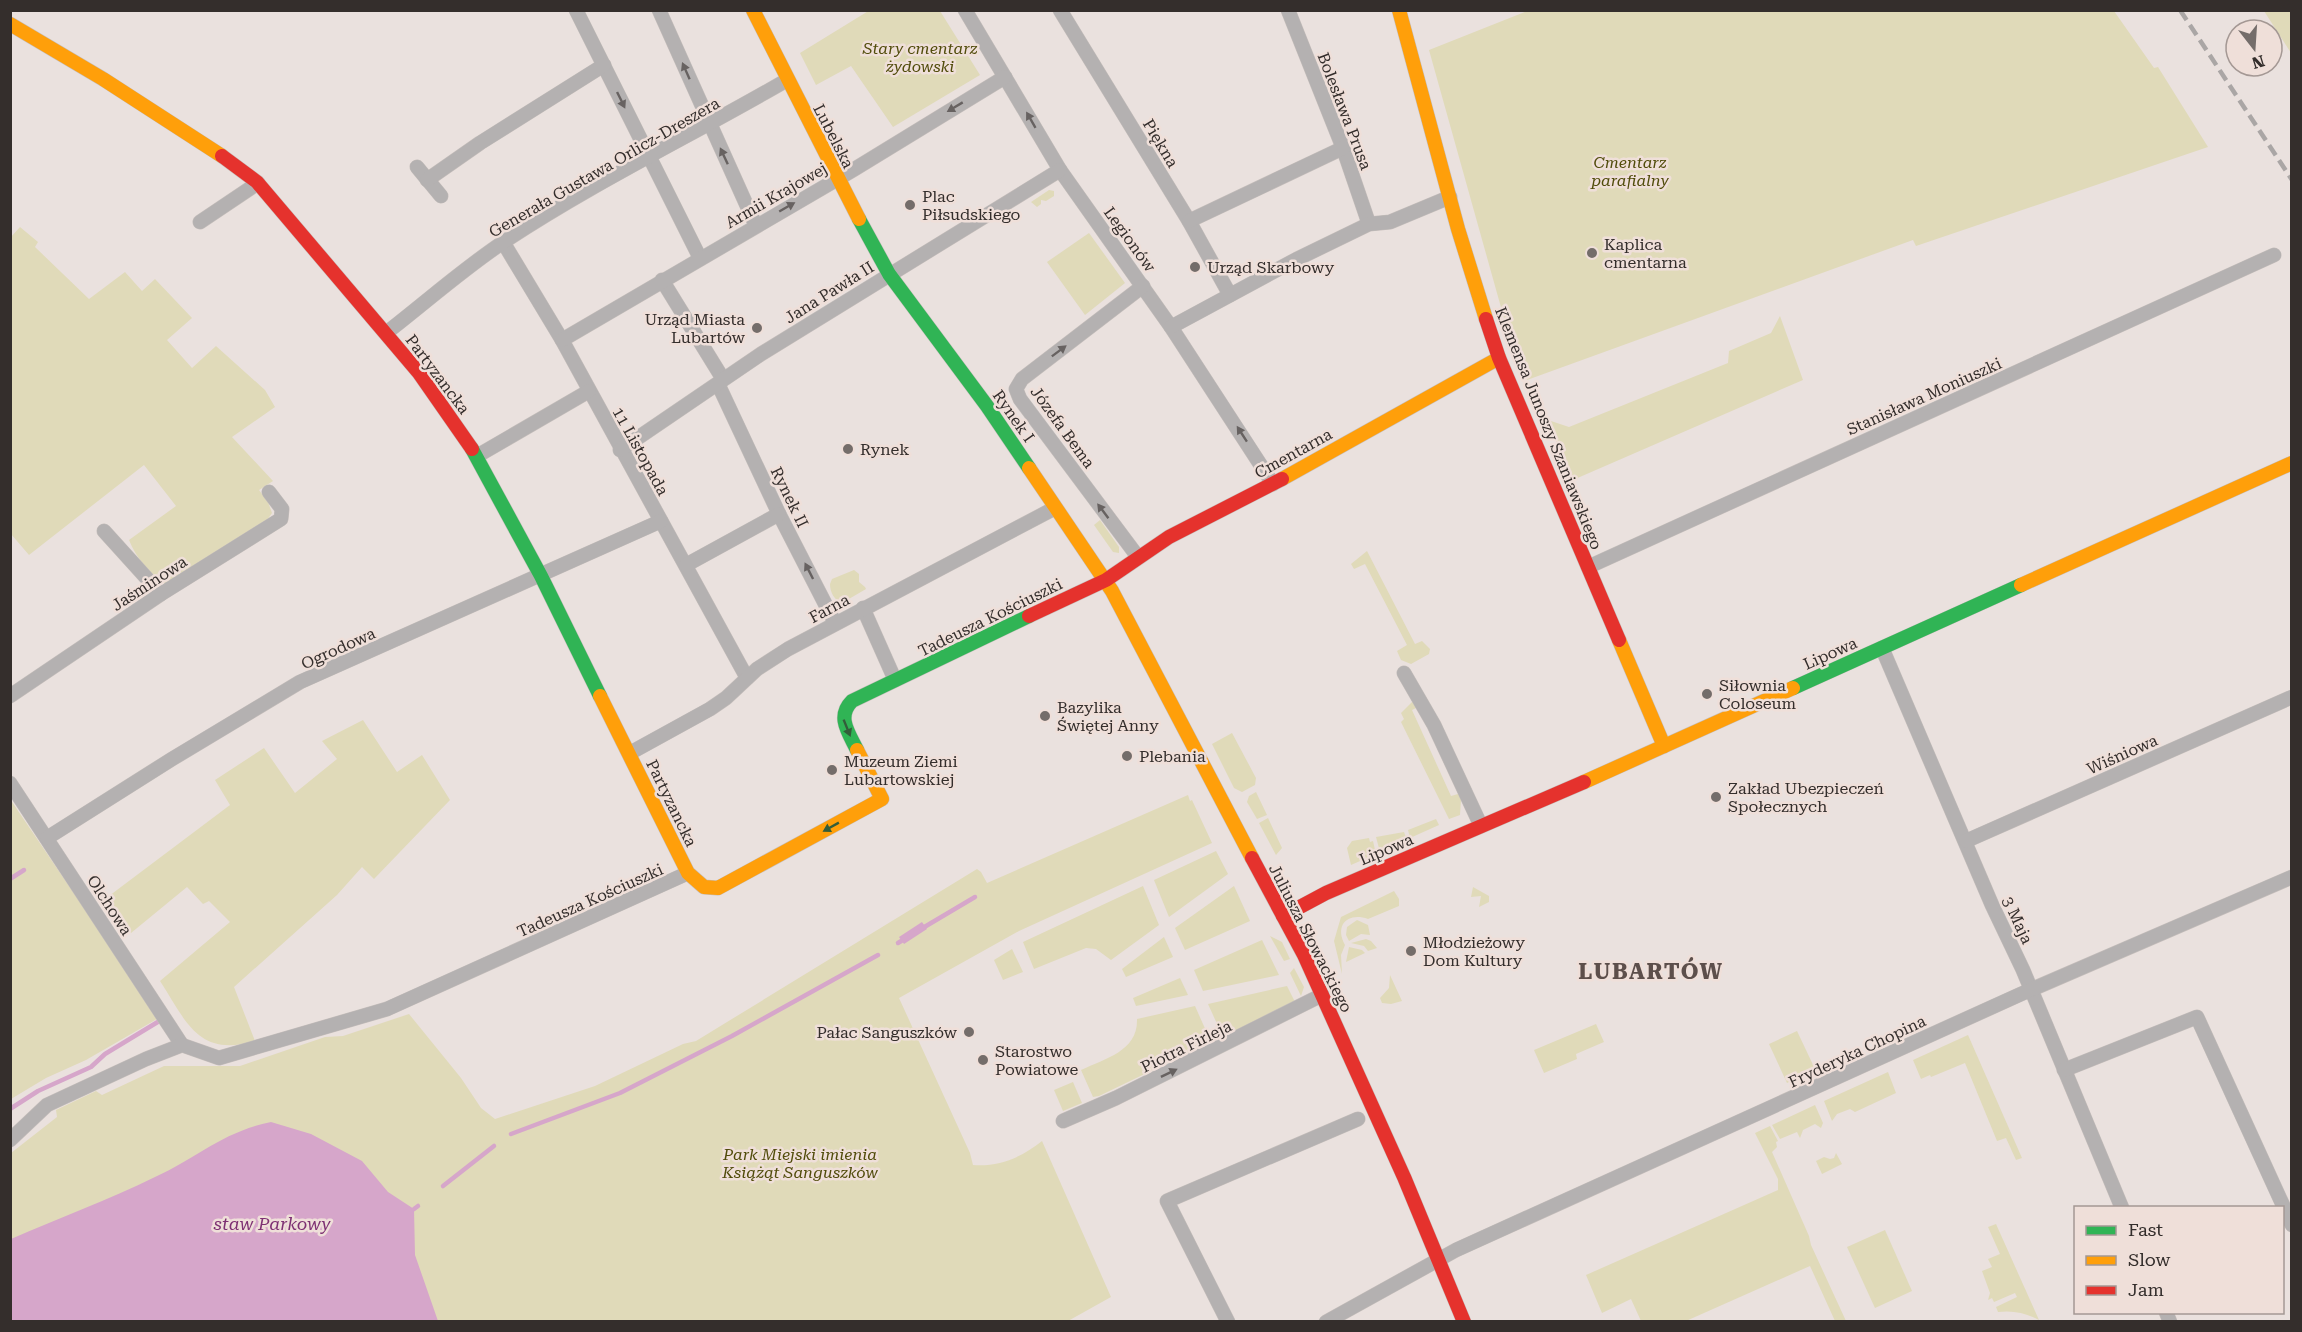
<svg xmlns="http://www.w3.org/2000/svg" width="2302" height="1332" viewBox="0 0 2302 1332" font-family="'Roboto Serif',serif">
<style>
.green{fill:#e0dab9}
.water{fill:#d6a6ca}
.lines{fill:none;stroke-linecap:round;stroke-linejoin:round}
.stream{stroke:#d6a6ca;stroke-width:4.5}
.street-casing{stroke:#c5bebb;stroke-width:15}
.fast-casing{stroke:#c5bebb;stroke-width:15}
.slow-casing{stroke:#c5bebb;stroke-width:15}
.jam-casing{stroke:#c5bebb;stroke-width:15}
.street{stroke:#b4b1b1;stroke-width:14}
.fast{stroke:#30b455;stroke-width:14}
.slow{stroke:#ff9f0a;stroke-width:14}
.jam{stroke:#e5322d;stroke-width:14}
.rail{stroke:#aaa6a5;stroke-width:4.5;stroke-dasharray:12 6;stroke-linecap:butt}
.oneway{fill:#676261}
.oneway2{fill:#335d3a}
.poi-dot{fill:#746d6a;stroke:#efdfd9;stroke-width:2}
.labels{text-anchor:middle;stroke-width:5;stroke-linejoin:round;paint-order:stroke}
.park-label{font-size:16px;font-style:italic;fill:#514c0b;stroke:#efdfd9}
.street-label{font-size:16px;fill:#342e2c;stroke:#efdfd9}
.poi-label{font-size:16px;fill:#342e2c;stroke:#efdfd9;text-anchor:start}
.water-label{font-size:18px;font-style:italic;fill:#7e3173;stroke:#efdfd9}
.district-label{font-size:22px;font-weight:bold;letter-spacing:1.5px;fill:#5d4f4b;stroke:#efdfd9}
</style>
<rect width="100%" height="100%" fill="#eae1de"/>
<g class="green">
<path d="M 870,10 L 940,11 L 980,75 L 893,127 L 851,66 L 816,85 L 800,53 Z"/>
<path d="M 1530,10 L 2114,11 L 2154,68 L 2158,67 L 2208,147 L 1916,246 L 1913,240 L 1527,380 L 1509,336 L 1429,50 Z"/>
<path d="M 2264,11 L 2291,11 L 2291,53 Z"/>
<path d="M 1049,190 L 1054,191 L 1054,196 L 1046,201 L 1041,200 L 1041,204 L 1037,207 L 1031,202 Z"/>
<path d="M 20,227 L 38,242 L 35,247 L 89,299 L 125,272 L 142,291 L 155,279 L 192,318 L 167,340 L 192,368 L 216,346 L 265,390 L 275,407 L 232,437 L 273,481 L 259,490 L 268,502 L 272,513 L 265,523 L 180,577 L 164,584 C 149,572 136,558 129,540 L 176,506 L 144,465 L 29,555 L 11,534 L 10,238 Z"/>
<path d="M 1089,233 L 1125,283 L 1085,315 L 1047,262 Z"/>
<path d="M 1780,316 L 1803,380 L 1566,483 L 1551,421 L 1569,427 L 1728,363 L 1729,351 L 1771,333 Z"/>
<path d="M 1100,520 L 1119,547 L 1119,553 L 1113,552 L 1094,525 Z"/>
<path d="M 1367,551 L 1415,644 L 1422,641 L 1430,649 L 1429,654 L 1411,664 L 1401,660 L 1397,651 L 1407,645 L 1365,564 L 1354,569 L 1351,564 Z"/>
<path d="M 854,570 L 859,574 L 859,582 L 865,587 L 866,589 L 842,603 C 834,600 830,592 830,584 L 832,579 Z"/>
<path d="M 1416,698 L 1420,706 L 1412,710 L 1451,796 L 1458,794 L 1461,799 L 1460,815 L 1449,819 L 1401,722 L 1404,719 L 1401,713 Z"/>
<path d="M 363,720 L 397,772 L 422,755 L 450,800 L 374,879 L 362,867 L 337,895 L 234,987 L 255,1041 C 198,1058 186,1021 160,981 L 230,922 L 209,901 L 203,904 L 187,887 L 131,933 L 105,899 L 230,805 L 215,780 L 264,748 L 295,793 L 337,759 L 322,741 Z"/>
<path d="M 1232,733 L 1256,778 L 1255,785 L 1242,792 L 1234,788 L 1212,744 Z"/>
<path d="M 1256,792 L 1267,815 L 1257,819 L 1247,802 L 1249,796 Z"/>
<path d="M 1188,795 L 1190,801 L 1192,800 L 1212,843 L 1019,931 L 899,998 L 970,1153 L 973,1165 C 1000,1167 1022,1157 1042,1141 L 1111,1297 L 1068,1321 L 11,1322 L 11,1153 L 57,1117 L 56,1110 L 96,1091 L 102,1095 L 164,1066 L 240,1066 L 325,1037 L 343,1036 L 409,1014 L 461,1078 L 481,1108 L 495,1119 L 595,1086 L 683,1044 L 696,1041 L 977,869 L 981,872 L 987,883 Z"/>
<path d="M 10,799 L 157,1016 L 157,1019 L 86,1060 L 46,1078 L 11,1099 Z"/>
<path d="M 1268,818 L 1282,848 L 1276,855 L 1259,823 Z"/>
<path d="M 1436,819 L 1439,825 L 1410,838 L 1408,830 Z"/>
<path d="M 1404,832 L 1407,840 L 1380,852 L 1376,837 Z"/>
<path d="M 1369,838 L 1370,842 L 1373,841 L 1376,854 L 1351,865 L 1347,848 L 1352,841 Z"/>
<path d="M 1216,851 L 1228,874 L 1169,917 L 1154,880 Z"/>
<path d="M 1143,886 L 1159,925 L 1111,960 L 1096,949 L 1086,948 L 1034,969 L 1023,942 Z"/>
<path d="M 1234,886 L 1250,921 L 1185,950 L 1175,928 Z"/>
<path d="M 1473,887 L 1489,896 L 1489,902 L 1479,907 L 1481,896 L 1471,897 Z"/>
<path d="M 1394,891 L 1399,899 L 1399,906 L 1368,919 C 1348,912 1334,925 1345,945 L 1341,955 L 1342,974 L 1334,941 L 1341,917 Z"/>
<path d="M 1357,920 L 1368,925 L 1370,935 L 1361,934 L 1349,941 L 1346,935 L 1347,927 Z"/>
<path d="M 1270,936 L 1282,942 L 1290,959 L 1284,961 Z"/>
<path d="M 1164,937 L 1173,957 L 1126,977 L 1122,969 Z"/>
<path d="M 1366,939 L 1371,941 L 1377,948 L 1368,951 L 1364,946 L 1351,943 Z"/>
<path d="M 1262,940 L 1279,975 L 1203,991 L 1194,970 Z"/>
<path d="M 1349,947 L 1362,950 L 1365,953 L 1346,962 Z"/>
<path d="M 1012,949 L 1023,972 L 1003,980 L 994,960 Z"/>
<path d="M 1294,968 L 1304,987 L 1301,996 L 1290,973 Z"/>
<path d="M 1390,975 L 1402,1001 L 1391,1004 L 1382,1003 L 1380,998 L 1389,988 Z"/>
<path d="M 1180,978 L 1188,995 L 1136,1006 L 1133,998 Z"/>
<path d="M 1287,986 L 1295,1002 L 1223,1037 L 1208,1004 Z"/>
<path d="M 1195,1006 L 1211,1042 L 1099,1096 L 1093,1097 L 1081,1070 C 1106,1058 1138,1051 1137,1019 Z"/>
<path d="M 1596,1024 L 1604,1042 L 1576,1054 L 1577,1059 L 1544,1073 L 1534,1050 Z"/>
<path d="M 1797,1031 L 1815,1069 L 1787,1083 L 1769,1044 Z"/>
<path d="M 1968,1035 L 2022,1158 L 2016,1160 L 2006,1138 L 1997,1141 L 1965,1063 L 1931,1077 L 1930,1075 L 1921,1079 L 1913,1060 Z"/>
<path d="M 1888,1072 L 1896,1093 L 1855,1112 L 1850,1109 L 1837,1114 L 1832,1121 L 1824,1101 Z"/>
<path d="M 1073,1082 L 1082,1103 L 1063,1111 L 1054,1090 Z"/>
<path d="M 1815,1105 L 1823,1123 L 1821,1128 L 1815,1124 L 1803,1130 L 1800,1138 L 1797,1132 L 1780,1139 L 1772,1125 Z"/>
<path d="M 1770,1126 L 1778,1141 L 1776,1142 L 1777,1147 L 1772,1152 L 1809,1236 L 1811,1245 L 1846,1321 L 1835,1321 L 1810,1266 L 1686,1321 L 1641,1321 L 1631,1299 L 1602,1313 L 1586,1275 L 1778,1190 L 1778,1179 L 1755,1133 Z"/>
<path d="M 1836,1153 L 1842,1164 L 1822,1174 L 1816,1161 L 1824,1157 L 1830,1159 L 1834,1158 Z"/>
<path d="M 1996,1224 L 2039,1320 C 2026,1313 2013,1310 1998,1312 L 1996,1307 L 2017,1297 L 2015,1293 L 1994,1302 L 1992,1298 L 1988,1300 L 1990,1293 L 1982,1271 L 1992,1267 L 1988,1259 L 2000,1254 L 1988,1227 Z"/>
<path d="M 1885,1230 L 1912,1291 L 1875,1308 L 1847,1247 Z"/>
</g>
<g class="water">
<path d="M 922,922 L 927,929 L 904,944 L 899,937 Z"/>
<path d="M 271,1122 L 311,1134 L 362,1161 L 388,1192 L 414,1209 L 415,1255 L 438,1321 L 11,1321 L 11,1239 C 59,1218 108,1200 155,1177 C 197,1158 222,1132 271,1122 Z"/>
</g>
<g class="lines">
<g class="stream">
<path d="M 10,879 L 24,870"/>
<path d="M 921,929 L 975,897"/>
<path d="M 898,943 L 906,938"/>
<path d="M 10,1109 L 38,1091 L 91,1067 L 105,1054 L 161,1020"/>
<path d="M 511,1134 L 620,1093 L 732,1036 L 878,955"/>
<path d="M 443,1186 L 494,1146"/>
<path d="M 414,1209 L 418,1206"/>
</g>
<g class="street-casing">
<g id="street">
<path d="M 576,10 L 700,258"/>
<path d="M 659,10 L 756,226"/>
<path d="M 965,10 L 1060,170 L 1171,327 L 1273,484"/>
<path d="M 1060,10 L 1189,221 L 1230,295"/>
<path d="M 1288,10 L 1343,148 L 1369,224"/>
<path d="M 417,167 L 441,196"/>
<path d="M 427,180 L 480,143 L 604,65"/>
<path d="M 1189,221 L 1343,148"/>
<path d="M 200,222 L 258,183"/>
<path d="M 503,242 L 562,340 L 747,678"/>
<path d="M 662,280 L 723,379"/>
<path d="M 1171,327 L 1297,259 L 1369,224 L 1390,222 L 1450,197"/>
<path d="M 386,333 C 425,303 464,268 505,241 C 596,181 694,134 787,80"/>
<path d="M 562,340 L 853,170 L 1005,77"/>
<path d="M 718,384 L 779,514 L 835,623"/>
<path d="M 620,450 L 761,354 L 1060,170"/>
<path d="M 477,456 L 589,391"/>
<path d="M 104,531 L 161,594"/>
<path d="M 1138,557 L 1020,399 L 1016,389 L 1022,379 L 1143,286"/>
<path d="M 686,565 L 779,514"/>
<path d="M 1588,567 L 2274,255"/>
<path d="M 863,608 L 895,680"/>
<path d="M 1882,648 L 1992,905 L 2023,970 L 2122,1208"/>
<path d="M 1404,673 L 1434,725 L 1481,826"/>
<path d="M 10,696 L 161,594 L 281,519 L 282,509 L 269,492"/>
<path d="M 630,753 L 710,709 L 726,698 L 757,669 L 788,649 L 1055,508"/>
<path d="M 10,783 L 182,1045"/>
<path d="M 47,838 L 172,759 L 300,682 L 661,521"/>
<path d="M 1966,841 L 2292,697"/>
<path d="M 2064,1070 L 2197,1017 L 2292,1225"/>
<path d="M 1063,1121 L 1116,1098 L 1322,995"/>
<path d="M 10,1140 L 47,1105 L 146,1059 L 182,1045 L 219,1058 L 387,1009 L 688,873"/>
<path d="M 2166,1312 L 2170,1322"/>
<path d="M 1228,1322 L 1167,1201 L 1358,1119"/>
<path d="M 1326,1322 L 1456,1250 L 2021,994 L 2292,877"/>
</g>
</g>
<g class="fast-casing">
<g id="fast">
<path d="M 859,219 L 889,274 L 987,406 L 1029,468"/>
<path d="M 472,449 L 541,576 L 600,696"/>
<path d="M 1793,688 L 2021,585"/>
<path d="M 857,750 C 849,733 836,717 852,701 L 1029,616"/>
</g>
</g>
<g class="slow-casing">
<g id="slow">
<path d="M 753,10 L 859,219"/>
<path d="M 1399,10 L 1458,229 L 1486,319"/>
<path d="M 10,24 L 103,79 L 222,156"/>
<path d="M 1029,468 L 1112,591 L 1252,858"/>
<path d="M 1282,479 L 1499,358"/>
<path d="M 2021,585 L 2292,463"/>
<path d="M 1619,640 L 1664,746"/>
<path d="M 600,696 L 688,873 L 704,887 L 718,888 L 882,799 L 857,750"/>
<path d="M 1584,782 L 1793,688"/>
</g>
</g>
<g class="jam-casing">
<g id="jam">
<path d="M 222,156 L 257,182 L 419,373 L 472,449"/>
<path d="M 1486,319 L 1499,358 L 1619,640"/>
<path d="M 1029,616 L 1106,580 L 1169,537 L 1282,479"/>
<path d="M 1252,858 L 1304,955 L 1404,1177 L 1464,1322"/>
<path d="M 1283,916 L 1326,893 L 1584,782"/>
</g>
</g>
<use href="#street" class="street"/>
<use href="#fast" class="fast"/>
<use href="#slow" class="slow"/>
<use href="#jam" class="jam"/>
<path class="rail" d="M 2180,10 L 2292,180"/>
</g>
<defs><path id="oneway-solid" d="M-6-.8H1V-3.2L6.5 0L1 3.2V.8H-6Z" transform="scale(1.5)"/></defs>
<g class="oneway">
<use href="#oneway-solid" transform="translate(686 71) rotate(-114)"/>
<use href="#oneway-solid" transform="translate(621 100) rotate(64)"/>
<use href="#oneway-solid" transform="translate(955 107) rotate(149)"/>
<use href="#oneway-solid" transform="translate(1031 120) rotate(-120)"/>
<use href="#oneway-solid" transform="translate(724 156) rotate(-115)"/>
<use href="#oneway-solid" transform="translate(787 207) rotate(-30)"/>
<use href="#oneway-solid" transform="translate(1059 351) rotate(-37)"/>
<use href="#oneway-solid" transform="translate(1242 434) rotate(-123)"/>
<use href="#oneway-solid" transform="translate(1103 511) rotate(-127)"/>
<use href="#oneway-solid" transform="translate(809 571) rotate(-117)"/>
<use href="#oneway-solid" transform="translate(1169 1073) rotate(-26)"/>
</g>
<g class="oneway2">
<use href="#oneway-solid" transform="translate(847 728) rotate(68)"/>
<use href="#oneway-solid" transform="translate(831 827) rotate(151)"/>
</g>
<g class="poi-dot">
<circle cx="910" cy="205" r="6"/>
<circle cx="1592" cy="253" r="6"/>
<circle cx="1195" cy="267" r="6"/>
<circle cx="757" cy="328" r="6"/>
<circle cx="848" cy="449" r="6"/>
<circle cx="1707" cy="694" r="6"/>
<circle cx="1045" cy="716" r="6"/>
<circle cx="1127" cy="756" r="6"/>
<circle cx="832" cy="770" r="6"/>
<circle cx="1716" cy="797" r="6"/>
<circle cx="1411" cy="951" r="6"/>
<circle cx="969" cy="1032" r="6"/>
<circle cx="983" cy="1060" r="6"/>
</g>
<g class="labels">
<g class="park-label">
<text x="920" y="54">Stary cmentarz<tspan x="920" dy="18">żydowski</tspan></text>
<text x="1630" y="168">Cmentarz<tspan x="1630" dy="18">parafialny</tspan></text>
<text x="800" y="1160">Park Miejski imienia<tspan x="800" dy="18">Książąt Sanguszków</tspan></text>
</g>
<g class="street-label">
<text transform="translate(1345 111) rotate(69)" y="6">Bolesława Prusa</text>
<text transform="translate(834 136) rotate(63)" y="6">Lubelska</text>
<text transform="translate(1161 143) rotate(59)" y="6">Piękna</text>
<text transform="translate(604 167) rotate(-30)" y="6">Generała Gustawa Orlicz-Dreszera</text>
<text transform="translate(776 195) rotate(-30)" y="6">Armii Krajowej</text>
<text transform="translate(1130 239) rotate(54)" y="6">Legionów</text>
<text transform="translate(829 292) rotate(-32)" y="6">Jana Pawła II</text>
<text transform="translate(438 374) rotate(53)" y="6">Partyzancka</text>
<text transform="translate(1924 396) rotate(-24)" y="6">Stanisława Moniuszki</text>
<text transform="translate(1014 416) rotate(55)" y="6">Rynek I</text>
<text transform="translate(1063 427) rotate(54)" y="6">Józefa Bema</text>
<text transform="translate(1549 428) rotate(68)" y="6">Klemensa Junoszy Szaniawskiego</text>
<text transform="translate(641 451) rotate(61)" y="6">11 Listopada</text>
<text transform="translate(1293 453) rotate(-29)" y="6">Cmentarna</text>
<text transform="translate(790 497) rotate(64)" y="6">Rynek II</text>
<text transform="translate(149 583) rotate(-33)" y="6">Jaśminowa</text>
<text transform="translate(829 608) rotate(-28)" y="6">Farna</text>
<text transform="translate(990 617) rotate(-26)" y="6">Tadeusza Kościuszki</text>
<text transform="translate(338 648) rotate(-24)" y="6">Ogrodowa</text>
<text transform="translate(1830 653) rotate(-24)" y="6">Lipowa</text>
<text transform="translate(2122 754) rotate(-24)" y="6">Wiśniowa</text>
<text transform="translate(672 803) rotate(64)" y="6">Partyzancka</text>
<text transform="translate(1386 849) rotate(-23)" y="6">Lipowa</text>
<text transform="translate(590 900) rotate(-24)" y="6">Tadeusza Kościuszki</text>
<text transform="translate(110 905) rotate(57)" y="6">Olchowa</text>
<text transform="translate(2018 920) rotate(65)" y="6">3 Maja</text>
<text transform="translate(1311 938) rotate(63)" y="6">Juliusza Słowackiego</text>
<text transform="translate(1186 1046) rotate(-26)" y="6">Piotra Firleja</text>
<text transform="translate(1857 1051) rotate(-25)" y="6">Fryderyka Chopina</text>
</g>
<g class="poi-label">
<text x="922" y="202">Plac<tspan x="922" dy="18">Piłsudskiego</tspan></text>
<text x="1604" y="250">Kaplica<tspan x="1604" dy="18">cmentarna</tspan></text>
<text x="1207" y="273">Urząd Skarbowy</text>
<text x="745" y="325" text-anchor="end">Urząd Miasta<tspan x="745" dy="18">Lubartów</tspan></text>
<text x="860" y="455">Rynek</text>
<text x="1719" y="691">Siłownia<tspan x="1719" dy="18">Coloseum</tspan></text>
<text x="1057" y="713">Bazylika<tspan x="1057" dy="18">Świętej Anny</tspan></text>
<text x="1139" y="762">Plebania</text>
<text x="844" y="767">Muzeum Ziemi<tspan x="844" dy="18">Lubartowskiej</tspan></text>
<text x="1728" y="794">Zakład Ubezpieczeń<tspan x="1728" dy="18">Społecznych</tspan></text>
<text x="1423" y="948">Młodzieżowy<tspan x="1423" dy="18">Dom Kultury</tspan></text>
<text x="957" y="1038" text-anchor="end">Pałac Sanguszków</text>
<text x="995" y="1057">Starostwo<tspan x="995" dy="18">Powiatowe</tspan></text>
</g>
<g class="water-label">
<text x="272" y="1230">staw Parkowy</text>
</g>
<g class="district-label">
<text x="1651" y="979">LUBARTÓW</text>
</g>
</g>
<rect width="2302" height="1332" fill="none" stroke="#342e2c" stroke-width="24"/>
<rect x="2074" y="1206" width="210" height="108" fill="#efdfd9" stroke="#a49894" stroke-width="1.5"/>
<rect x="2086" y="1226" width="30" height="9" fill="#30b455" stroke="#a49894" stroke-width="1.5"/>
<text x="2128" y="1236" font-size="18" fill="#342e2c">Fast</text>
<rect x="2086" y="1256" width="30" height="9" fill="#ff9f0a" stroke="#a49894" stroke-width="1.5"/>
<text x="2128" y="1266" font-size="18" fill="#342e2c">Slow</text>
<rect x="2086" y="1286" width="30" height="9" fill="#e5322d" stroke="#a49894" stroke-width="1.5"/>
<text x="2128" y="1296" font-size="18" fill="#342e2c">Jam</text>
<g transform="translate(2254 48) rotate(163)"><circle r="28" fill="#efdfd9" stroke="#a49894" stroke-width="1.5"/>
<path d="M0-4.5L10 22L0 15L-10 22Z" fill="#746d6a"/>
<text y="-9" font-size="16" font-weight="bold" text-anchor="middle" fill="#342e2c">N</text>
</g>
</svg>
